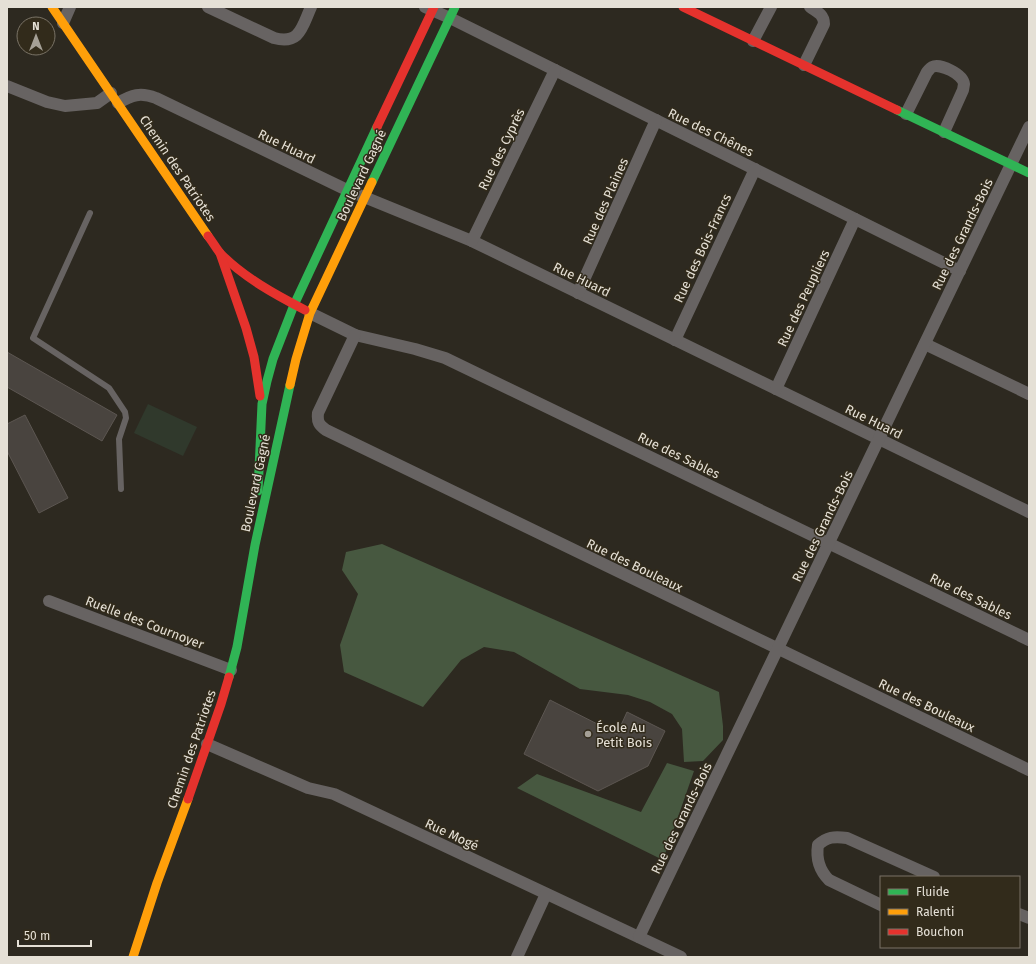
<svg xmlns="http://www.w3.org/2000/svg" width="1036" height="964" viewBox="0 0 1036 964" font-family="'Fira Sans',sans-serif">
<style>
.green{fill:#30392c}
.forest{fill:#475840}
.building{fill:#49443f;stroke:#5c5651}
.lines{fill:none;stroke-linecap:round;stroke-linejoin:round}
.lane{stroke:#676362;stroke-width:6}
.street{stroke:#676362;stroke-width:12}
.fast{stroke:#30b455;stroke-width:9}
.slow{stroke:#ff9f0a;stroke-width:9}
.jam{stroke:#e5322d;stroke-width:9}
.poi-dot{fill:#a5a096;stroke:#322b1b;stroke-width:1.5}
.labels{text-anchor:middle;stroke-width:3;stroke-linejoin:round;paint-order:stroke}
.street-label{font-size:13px;fill:#e5e0d6;stroke:#322b1b}
.poi-label{font-size:13px;fill:#e5e0d6;stroke:#322b1b;text-anchor:start}
</style>
<rect width="100%" height="100%" fill="#2d2920"/>
<path class="green" d="M 148,404 L 197,427 L 183,456 L 134,433 Z"/>
<g class="forest">
<path d="M 382,544 L 719,692 L 723,726 L 723,740 L 703,761 L 684,762 L 682,729 L 672,714 L 650,702 L 628,695 L 580,689 L 514,652 L 484,647 L 461,660 L 423,707 L 344,672 L 340,645 L 358,594 L 342,570 L 346,552 Z"/>
<path d="M 667,763 L 694,771 L 663,860 L 517,788 L 537,774 L 641,812 Z"/>
</g>
<g class="building">
<path d="M 7,352 L 117,415 L 102,441 L 7,387 Z"/>
<path d="M 25,415 L 68,498 L 39,513 L 7,451 L 7,424 Z"/>
<path d="M 550,700 L 617,734 L 627,712 L 665,731 L 648,766 L 598,791 L 524,754 Z"/>
</g>
<g class="lines">
<path class="lane" d="M 90,213 L 33,338 L 109,388 L 125,412 L 126,418 L 119,439 L 121,489"/>
<g class="street">
<path d="M 208,7 L 274,38 C 300,45 302,27 311,7"/>
<path d="M 425,7 L 450,18 L 960,271"/>
<path d="M 63,23 L 70,7"/>
<path d="M 753,41 L 771,7"/>
<path d="M 804,65 L 824,24 C 824,15 818,12 810,7"/>
<path d="M 7,86 L 47,102 L 65,106 L 97,103 L 111,93"/>
<path d="M 118,103 C 132,95 140,92 156,98 L 347,190 L 472,241 L 1029,512"/>
<path d="M 906,114 L 927,72 C 929,70 930,68 932,67 C 940,63 963,74 964,84 C 964,84 963,90 963,90 L 944,132"/>
<path d="M 472,241 L 555,70"/>
<path d="M 578,293 L 656,120"/>
<path d="M 310,313 L 355,335 L 415,349 L 445,358 L 1029,640"/>
<path d="M 355,335 L 318,413 C 317,422 319,425 326,430 L 1029,770"/>
<path d="M 675,340 L 755,169"/>
<path d="M 925,344 L 1029,394"/>
<path d="M 776,389 L 855,219"/>
<path d="M 49,601 L 231,670"/>
<path d="M 207,744 L 308,788 L 334,794 L 681,957"/>
<path d="M 881,905 L 829,880 C 819,870 816,858 818,845 C 827,837 834,836 847,838 L 934,877"/>
<path d="M 1019,914 L 1029,918"/>
<path d="M 639,937 L 1029,127"/>
<path d="M 517,957 L 546,894"/>
</g>
<g class="fast">
<path d="M 897,110 L 1029,173"/>
<path d="M 372,182 L 455,7"/>
<path d="M 258,491 L 262,404 L 267,381 L 273,359 L 294,305 L 377,127"/>
<path d="M 229,677 L 237,647 L 255,545 L 290,385"/>
</g>
<g class="slow">
<path d="M 52,7 L 208,236"/>
<path d="M 290,385 L 296,359 L 310,313 L 372,182"/>
<path d="M 133,957 L 157,883 L 188,799"/>
</g>
<g class="jam">
<path d="M 683,7 L 897,110"/>
<path d="M 377,127 L 434,7"/>
<path d="M 208,236 C 212,241 216,248 220,253 C 243,277 276,295 305,310"/>
<path d="M 220,253 L 246,328 L 254,357 L 260,396"/>
<path d="M 188,799 L 221,704 L 229,677"/>
</g>
</g>
<circle class="poi-dot" cx="588" cy="734" r="4"/>
<g class="labels">
<g class="street-label">
<text transform="translate(711 132) rotate(26)" y="5">Rue des Chênes</text>
<text transform="translate(287 146) rotate(26)" y="5">Rue Huard</text>
<text transform="translate(501 149) rotate(-64)" y="5">Rue des Cyprès</text>
<text transform="translate(178 168) rotate(56)" y="5">Chemin des Patriotes</text>
<text transform="translate(361 175) rotate(-65)" y="5">Boulevard Gagné</text>
<text transform="translate(605 201) rotate(-66)" y="5">Rue des Plaines</text>
<text transform="translate(962 234) rotate(-64)" y="5">Rue des Grands-Bois</text>
<text transform="translate(702 248) rotate(-65)" y="5">Rue des Bois-Francs</text>
<text transform="translate(582 279) rotate(26)" y="5">Rue Huard</text>
<text transform="translate(803 298) rotate(-65)" y="5">Rue des Peupliers</text>
<text transform="translate(874 421) rotate(26)" y="5">Rue Huard</text>
<text transform="translate(679 455) rotate(26)" y="5">Rue des Sables</text>
<text transform="translate(255 483) rotate(-78)" y="5">Boulevard Gagné</text>
<text transform="translate(822 526) rotate(-64)" y="5">Rue des Grands-Bois</text>
<text transform="translate(635 565) rotate(26)" y="5">Rue des Bouleaux</text>
<text transform="translate(971 596) rotate(26)" y="5">Rue des Sables</text>
<text transform="translate(145 622) rotate(21)" y="5">Ruelle des Cournoyer</text>
<text transform="translate(927 705) rotate(26)" y="5">Rue des Bouleaux</text>
<text transform="translate(191 749) rotate(-71)" y="5">Chemin des Patriotes</text>
<text transform="translate(681 818) rotate(-64)" y="5">Rue des Grands-Bois</text>
<text transform="translate(452 834) rotate(25)" y="5">Rue Mogé</text>
</g>
<g class="poi-label">
<text x="596" y="732">École Au<tspan x="596" dy="15">Petit Bois</tspan></text>
</g>
</g>
<rect width="1036" height="964" fill="none" stroke="#e5e0d6" stroke-width="16"/>
<rect x="880" y="876" width="140" height="72" fill="#322b1b" stroke="#7a7366"/>
<rect x="888" y="889" width="20" height="6" fill="#30b455" stroke="#7a7366"/>
<text x="916" y="896" font-size="12" fill="#e5e0d6">Fluide</text>
<rect x="888" y="909" width="20" height="6" fill="#ff9f0a" stroke="#7a7366"/>
<text x="916" y="916" font-size="12" fill="#e5e0d6">Ralenti</text>
<rect x="888" y="929" width="20" height="6" fill="#e5322d" stroke="#7a7366"/>
<text x="916" y="936" font-size="12" fill="#e5e0d6">Bouchon</text>
<g transform="translate(36 36)"><circle r="19" fill="#322b1b" stroke="#7a7366"/>
<path d="M0-3L7 15L0 10L-7 15Z" fill="#a5a096"/>
<text y="-6" font-size="11" font-weight="bold" text-anchor="middle" fill="#e5e0d6">N</text>
</g>
<path d="M18 940v6h73v-6" fill="none" stroke="#e5e0d6" stroke-width="2"/>
<text x="24" y="940" font-size="12" fill="#e5e0d6" stroke="#322b1b" stroke-width="3" paint-order="stroke">50 m</text>
</svg>
